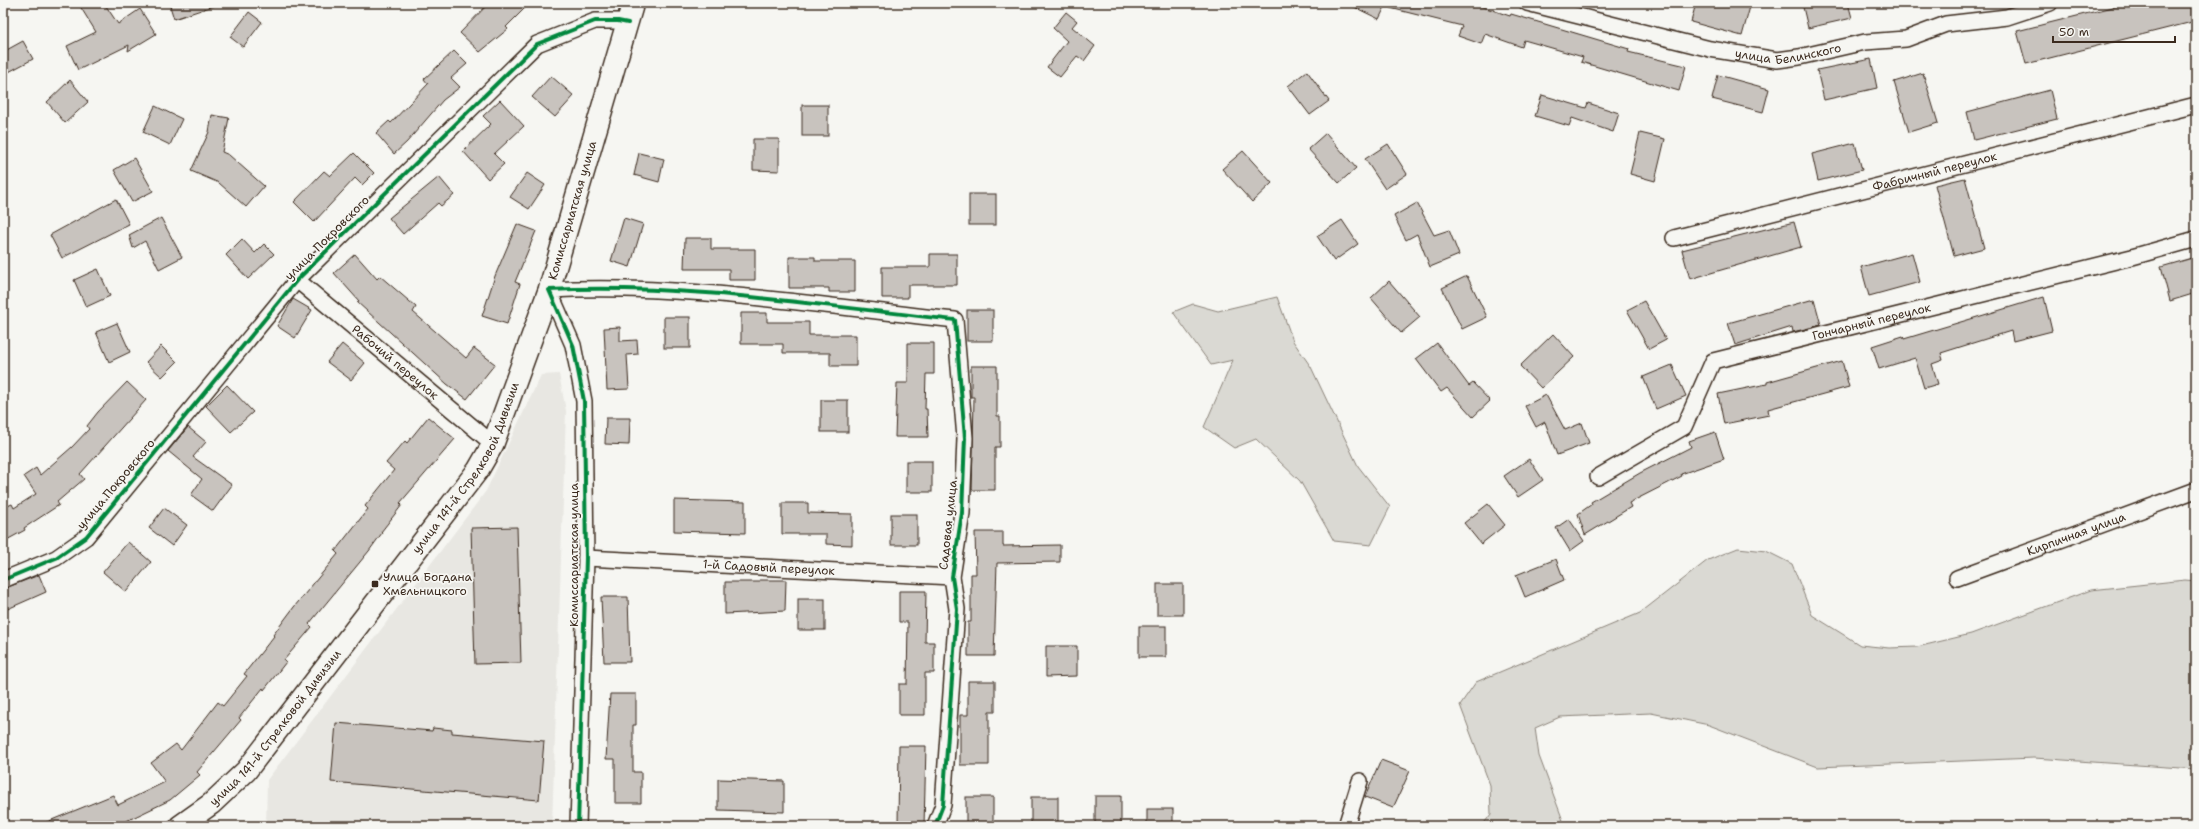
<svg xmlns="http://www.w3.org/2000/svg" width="2199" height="829" viewBox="0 0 2199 829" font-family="'Shantell Sans',sans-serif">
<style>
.built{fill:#e8e7e2}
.green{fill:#dad9d3;stroke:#8a8278}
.building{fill:#c8c3be;stroke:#3b2a1e}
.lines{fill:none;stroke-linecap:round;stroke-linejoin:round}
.street-casing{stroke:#3b2a1e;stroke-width:18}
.secondary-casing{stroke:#3b2a1e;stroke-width:24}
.street{stroke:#f6f6f2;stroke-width:15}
.secondary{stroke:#f6f6f2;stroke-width:21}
.cycleway-casing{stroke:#f6f6f2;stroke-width:6}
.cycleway{stroke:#00873e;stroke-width:4}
.poi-dot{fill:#3b2a1e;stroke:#f6f6f2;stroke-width:1.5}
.labels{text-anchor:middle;stroke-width:3.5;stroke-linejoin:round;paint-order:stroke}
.street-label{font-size:12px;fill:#3b2a1e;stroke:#f6f6f2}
.poi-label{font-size:12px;fill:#3b2a1e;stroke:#f6f6f2;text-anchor:start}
</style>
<rect width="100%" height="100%" fill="#f6f6f2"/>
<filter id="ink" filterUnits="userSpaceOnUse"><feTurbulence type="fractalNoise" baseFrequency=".025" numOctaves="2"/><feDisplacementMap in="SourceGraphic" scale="8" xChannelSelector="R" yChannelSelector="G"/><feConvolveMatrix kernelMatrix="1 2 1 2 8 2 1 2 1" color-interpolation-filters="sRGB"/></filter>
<g filter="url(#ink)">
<path class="built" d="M 559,374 L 566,411 L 552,826 L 266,826 L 267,780 L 486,491 L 541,375 Z"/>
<g class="green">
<path d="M 1277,297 L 1293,341 L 1311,367 L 1358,466 L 1390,507 L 1371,545 L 1334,541 L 1300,481 L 1256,439 L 1234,448 L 1204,427 L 1233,360 L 1211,365 L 1173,312 L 1193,304 L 1218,311 Z"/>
<path d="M 1738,548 L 1766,551 L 1792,564 L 1812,615 L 1860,645 L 1889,648 L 1917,647 L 1971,634 L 2091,590 L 2185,580 L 2196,581 L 2196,769 L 2034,758 L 1818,767 L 1709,725 L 1651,713 L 1560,717 L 1535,728 L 1539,756 L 1565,826 L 1482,826 L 1491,814 L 1490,785 L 1460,705 L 1476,682 L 1640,613 L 1708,560 Z"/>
</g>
<g class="building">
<path d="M 78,3 L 104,3 L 118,24 L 140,9 L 156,34 L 128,51 L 129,45 L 78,70 L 67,46 L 96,32 Z"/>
<path d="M 169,3 L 215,3 L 216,5 L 174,19 Z"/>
<path d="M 489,3 L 530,3 L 506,27 L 508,29 L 480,52 L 460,33 Z"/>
<path d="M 1346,3 L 1387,3 L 1379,19 Z"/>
<path d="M 1391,3 L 1471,3 L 1510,16 L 1511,14 L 1629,49 L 1628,52 L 1686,66 L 1679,91 L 1581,62 L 1583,57 L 1524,40 L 1522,47 L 1485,34 L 1481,44 L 1458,36 L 1462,26 L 1390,8 Z"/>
<path d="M 1696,3 L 1751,3 L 1742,36 L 1691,22 Z"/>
<path d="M 1802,3 L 1848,3 L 1852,18 L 1808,28 Z"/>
<path d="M 2129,3 L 2194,3 L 2196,21 L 2026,64 L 2017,31 Z"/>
<path d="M 249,12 L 262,22 L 243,47 L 230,37 Z"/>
<path d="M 1066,12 L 1077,21 L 1072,27 L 1095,46 L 1084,61 L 1077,56 L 1060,77 L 1047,67 L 1067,41 L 1053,28 Z"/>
<path d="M 23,41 L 33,59 L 3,75 L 3,52 Z"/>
<path d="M 454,51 L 467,64 L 451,78 L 460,87 L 443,100 L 407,142 L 394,154 L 376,133 L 389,121 L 391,123 L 428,84 L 424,79 Z"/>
<path d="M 1871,59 L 1877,88 L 1824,100 L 1817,70 Z"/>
<path d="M 1307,71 L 1329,101 L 1310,115 L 1288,86 Z"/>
<path d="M 1923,73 L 1938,123 L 1909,132 L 1894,82 Z"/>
<path d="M 1718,75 L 1769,89 L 1763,112 L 1712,99 Z"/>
<path d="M 551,76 L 574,96 L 555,117 L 532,97 Z"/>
<path d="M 70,80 L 88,102 L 65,123 L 47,102 Z"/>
<path d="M 2050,90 L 2057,119 L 1974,140 L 1967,112 Z"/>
<path d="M 1542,95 L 1586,108 L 1588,103 L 1619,113 L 1613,132 L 1572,118 L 1569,126 L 1535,116 Z"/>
<path d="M 500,100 L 524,126 L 494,154 L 504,164 L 488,179 L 463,151 L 491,124 L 483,116 Z"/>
<rect x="802" y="105" width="26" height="31"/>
<path d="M 155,106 L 182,119 L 170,145 L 143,132 Z"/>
<path d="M 212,115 L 229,118 L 222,152 L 229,155 L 264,186 L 246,207 L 219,183 L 191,171 L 209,132 Z"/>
<path d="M 1326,133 L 1356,168 L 1339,183 L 1308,149 Z"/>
<path d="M 1640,133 L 1665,139 L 1655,181 L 1630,174 Z"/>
<path d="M 753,139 L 779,139 L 779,171 L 753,170 Z"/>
<path d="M 1855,143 L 1862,170 L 1818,181 L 1812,154 Z"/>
<path d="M 1388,144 L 1407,174 L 1385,189 L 1365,159 Z"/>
<path d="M 1243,151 L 1272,183 L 1252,202 L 1222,169 Z"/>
<path d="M 354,153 L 374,173 L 362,185 L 355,178 L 314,222 L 294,202 L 324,171 L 330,176 Z"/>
<path d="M 639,153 L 664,159 L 659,182 L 634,175 Z"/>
<path d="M 134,158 L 153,191 L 132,202 L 114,170 Z"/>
<path d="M 527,173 L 545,185 L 529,209 L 510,197 Z"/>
<path d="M 439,177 L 454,195 L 441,206 L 438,203 L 403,234 L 389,218 Z"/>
<path d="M 1965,178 L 1984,248 L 1954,256 L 1935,185 Z"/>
<rect x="969" y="194" width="27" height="31"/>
<path d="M 116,199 L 129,224 L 62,258 L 50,235 Z"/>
<path d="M 1417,203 L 1434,235 L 1449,230 L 1459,255 L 1430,267 L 1417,234 L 1406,240 L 1394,216 Z"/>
<path d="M 161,218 L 182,257 L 159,269 L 145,241 L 133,248 L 129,235 Z"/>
<path d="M 624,218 L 643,224 L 630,267 L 611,261 Z"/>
<path d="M 1342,220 L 1358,244 L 1334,261 L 1317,236 Z"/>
<path d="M 1794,222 L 1801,247 L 1690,279 L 1682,250 Z"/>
<path d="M 517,224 L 536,231 L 515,282 L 520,284 L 507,324 L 482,316 L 495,276 Z"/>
<path d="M 685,238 L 711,238 L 711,249 L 755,249 L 755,280 L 729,280 L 729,269 L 684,269 Z"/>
<path d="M 242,239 L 255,253 L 264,244 L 274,254 L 248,279 L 226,255 Z"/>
<path d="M 1912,253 L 1920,282 L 1869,296 L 1861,267 Z"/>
<path d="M 355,254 L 377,279 L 380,276 L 416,307 L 413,312 L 466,358 L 474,348 L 495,364 L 467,399 L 447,384 L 357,302 L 359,301 L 334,273 Z"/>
<path d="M 930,254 L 957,254 L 957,285 L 908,285 L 908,298 L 882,298 L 882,267 L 930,267 Z"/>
<path d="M 789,257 L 815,257 L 815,261 L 855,261 L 855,292 L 829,292 L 829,288 L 789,288 Z"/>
<path d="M 2196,257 L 2196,293 L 2170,301 L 2161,267 Z"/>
<path d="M 98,269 L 110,296 L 86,307 L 74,280 Z"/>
<path d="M 1467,276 L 1487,317 L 1462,329 L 1442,288 Z"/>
<path d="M 1389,281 L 1420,317 L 1401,333 L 1371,298 Z"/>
<path d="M 2044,297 L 2052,331 L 2013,341 L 2011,331 L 1941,353 L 1943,360 L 1932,364 L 1938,384 L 1924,388 L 1915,358 L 1879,369 L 1872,346 L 1903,336 L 1904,339 Z"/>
<path d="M 293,299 L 312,310 L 295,338 L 277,326 Z"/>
<path d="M 1814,299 L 1821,325 L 1793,332 L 1792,327 L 1735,345 L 1728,323 Z"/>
<path d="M 1644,301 L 1666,340 L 1649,349 L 1627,310 Z"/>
<rect x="967" y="310" width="26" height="31"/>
<path d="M 741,313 L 767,313 L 767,322 L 809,322 L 809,335 L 856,335 L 856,366 L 830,366 L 830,353 L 783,353 L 783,344 L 741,344 Z"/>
<rect x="664" y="317" width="26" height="31"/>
<path d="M 117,323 L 130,352 L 109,362 L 96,332 Z"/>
<path d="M 620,327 L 620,341 L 637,340 L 638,354 L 627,355 L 629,389 L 607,390 L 604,328 Z"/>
<path d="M 1553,334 L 1574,357 L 1541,388 L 1520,366 Z"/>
<path d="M 908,343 L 934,343 L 934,374 L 926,374 L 925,409 L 927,409 L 928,437 L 895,437 L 897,383 L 908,383 Z"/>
<path d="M 1437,343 L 1469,386 L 1473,383 L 1490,401 L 1473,417 L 1447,388 L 1441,392 L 1416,359 Z"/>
<path d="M 342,344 L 365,363 L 351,380 L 327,362 Z"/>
<path d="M 161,346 L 177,362 L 162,377 L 146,362 Z"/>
<path d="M 1842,361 L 1849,387 L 1768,409 L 1769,415 L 1724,424 L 1718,394 L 1767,384 L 1767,382 Z"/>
<path d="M 1672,365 L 1686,396 L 1656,409 L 1643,377 Z"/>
<path d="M 971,366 L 997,366 L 997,416 L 1000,416 L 1000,447 L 995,447 L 995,490 L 972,490 L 974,397 L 971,397 Z"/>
<path d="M 127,382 L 146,400 L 80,474 L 84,479 L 57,502 L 59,505 L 24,528 L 25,530 L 3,542 L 3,508 L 12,504 L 14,508 L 36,494 L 24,476 L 36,468 L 40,475 L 72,447 L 89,429 L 87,426 L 98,412 Z"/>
<path d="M 227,385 L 253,412 L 231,432 L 206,406 Z"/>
<path d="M 1546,395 L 1565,430 L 1582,423 L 1589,443 L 1557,455 L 1545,422 L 1536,427 L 1525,406 Z"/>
<rect x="821" y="400" width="27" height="32"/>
<path d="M 428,417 L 455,439 L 400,503 L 402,505 L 381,532 L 382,533 L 369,551 L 309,624 L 312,627 L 284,660 L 286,662 L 264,690 L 263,688 L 239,718 L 241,720 L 197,772 L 200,775 L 170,800 L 116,826 L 37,826 L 113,795 L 118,805 L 165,782 L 151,763 L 176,744 L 181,750 L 218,702 L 223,706 L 247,676 L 244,674 L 274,636 L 273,635 L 294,607 L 338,554 L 335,551 L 368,509 L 365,506 L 394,470 L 386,463 L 405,441 L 407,443 Z"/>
<path d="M 606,418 L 630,418 L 629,445 L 605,444 Z"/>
<path d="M 188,427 L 206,442 L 193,457 L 232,485 L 213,511 L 191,495 L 202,479 L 168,451 Z"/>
<path d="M 1715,432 L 1724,459 L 1681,474 L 1682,476 L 1629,503 L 1631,507 L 1585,535 L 1578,514 L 1592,504 L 1591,502 L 1640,473 L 1691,447 L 1689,441 Z"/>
<path d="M 1529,459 L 1543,480 L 1518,497 L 1504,476 Z"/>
<rect x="906" y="461" width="26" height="31"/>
<path d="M 674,500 L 745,502 L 745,533 L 674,531 Z"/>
<path d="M 782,503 L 808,503 L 808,513 L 852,514 L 852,545 L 826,544 L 826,534 L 782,534 Z"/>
<path d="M 1488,504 L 1505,525 L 1481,544 L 1464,523 Z"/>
<path d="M 164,508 L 187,525 L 172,546 L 149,528 Z"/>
<rect x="891" y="514" width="26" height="31"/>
<path d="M 1569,519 L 1584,541 L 1570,551 L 1556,528 Z"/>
<path d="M 517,527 L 521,663 L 475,664 L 471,528 Z"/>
<path d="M 975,532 L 1003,532 L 1003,546 L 1060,545 L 1060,562 L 997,563 L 994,656 L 968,656 L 968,622 L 971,622 L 971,574 L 976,574 Z"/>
<path d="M 128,542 L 151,562 L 126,592 L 103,572 Z"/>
<path d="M 1556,559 L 1564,580 L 1525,597 L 1516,575 Z"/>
<path d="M 39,575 L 46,592 L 3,611 L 3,589 Z"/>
<path d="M 759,580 L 786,580 L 785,611 L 725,614 L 725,582 L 759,582 Z"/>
<rect x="1157" y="584" width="26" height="31"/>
<path d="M 899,591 L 926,591 L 925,642 L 934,642 L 934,673 L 925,673 L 925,715 L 899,715 L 899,684 L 907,684 L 908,622 L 899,622 Z"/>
<path d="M 601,597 L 628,597 L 630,662 L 604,662 Z"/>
<rect x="798" y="599" width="27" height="31"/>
<rect x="1139" y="626" width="27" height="31"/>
<path d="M 1046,646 L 1077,646 L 1077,676 L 1046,677 Z"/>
<path d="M 968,681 L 995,681 L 995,712 L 989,712 L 989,765 L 960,765 L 960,715 L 968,715 Z"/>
<path d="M 610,694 L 636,694 L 636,725 L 633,725 L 633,772 L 641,772 L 641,803 L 615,803 L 615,759 L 606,759 Z"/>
<path d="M 336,723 L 432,731 L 433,728 L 452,730 L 452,733 L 544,741 L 539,800 L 331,782 Z"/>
<path d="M 899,746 L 926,746 L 924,826 L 898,826 Z"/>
<path d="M 1381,760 L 1410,771 L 1393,808 L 1365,797 Z"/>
<path d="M 718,779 L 784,781 L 784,812 L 718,810 Z"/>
<rect x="1095" y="796" width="26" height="30"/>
<rect x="966" y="797" width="27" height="29"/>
<rect x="1031" y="797" width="27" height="29"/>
<rect x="1147" y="809" width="26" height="17"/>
</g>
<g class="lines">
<g class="street-casing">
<g id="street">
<path id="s1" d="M 1527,3 L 1710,49 L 1777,60 L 1799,57 L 1865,42 L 1906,39 L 1946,24 L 2007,17 L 2050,3"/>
<path id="s2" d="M 1674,238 L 2196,105"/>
<path id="s3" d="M 297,280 L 493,444"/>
<path id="s4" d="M 1598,477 L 1684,427 L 1713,361 L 2132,257 L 2196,239"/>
<path id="s5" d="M 586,558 L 952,577"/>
<path id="s6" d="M 1957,578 L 2196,490"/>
<path d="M 3,580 L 56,558 L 86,537 L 297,280 L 537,44 L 595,21 L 618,21 L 628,23"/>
<path d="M 578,826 L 586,558 L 584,401 L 573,345 L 549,290 C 684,283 821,306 955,320 L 965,438 L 962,513 L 952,577 L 957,609 L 943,805 L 935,826"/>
<path d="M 1346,826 L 1360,781"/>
</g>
</g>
<g class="secondary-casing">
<g id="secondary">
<path id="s7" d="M 180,826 L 211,804 L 246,771 L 478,470 L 493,444 L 549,290 L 633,3"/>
</g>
</g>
<use href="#street" class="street"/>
<use href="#secondary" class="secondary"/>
<g class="cycleway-casing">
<g id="cycleway">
<path d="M 3,580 L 56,558 L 86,537 L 297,280 L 537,44 L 595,21 L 618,21 L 628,23"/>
<path d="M 578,826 L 586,558 L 584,401 L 573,345 L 549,290 C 684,283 821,306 955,320 L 965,438 L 962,513 L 952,577 L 957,609 L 943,805 L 935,826"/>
</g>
</g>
<use href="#cycleway" class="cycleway"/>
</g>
</g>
<rect class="poi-dot" x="371" y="580" width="8" height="8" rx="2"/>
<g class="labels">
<g class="street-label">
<text dy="4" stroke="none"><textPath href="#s1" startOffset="268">улица Белинского</textPath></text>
<text dy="4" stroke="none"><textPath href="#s2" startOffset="269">Фабричный переулок</textPath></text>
<text dy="4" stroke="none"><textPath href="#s7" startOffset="743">Комиссариатская улица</textPath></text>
<text transform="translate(327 238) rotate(-45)" y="4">улица Покровского</text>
<text dy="4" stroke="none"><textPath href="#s4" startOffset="335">Гончарный переулок</textPath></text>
<text dy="4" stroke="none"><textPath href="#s3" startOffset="128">Рабочий переулок</textPath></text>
<text dy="4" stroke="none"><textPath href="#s7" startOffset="462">улица 141-й Стрелковой Дивизии</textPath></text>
<text transform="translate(116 484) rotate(-50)" y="4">улица Покровского</text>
<text transform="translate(948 525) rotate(-84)" y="4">Садовая улица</text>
<text dy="4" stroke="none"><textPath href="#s6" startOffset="127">Кирпичная улица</textPath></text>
<text transform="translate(574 555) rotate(-90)" y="4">Комиссариатская улица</text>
<text dy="4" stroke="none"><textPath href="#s5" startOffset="183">1-й Садовый переулок</textPath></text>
<text dy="4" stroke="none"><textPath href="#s7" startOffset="138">улица 141-й Стрелковой Дивизии</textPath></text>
</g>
<g class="poi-label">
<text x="383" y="581">Улица Богдана<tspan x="383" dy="14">Хмельницкого</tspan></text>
</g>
</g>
<rect width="2199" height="829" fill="none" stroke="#f6f6f2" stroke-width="16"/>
<rect x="8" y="8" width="2183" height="813" fill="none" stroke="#3b2a1e" stroke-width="1.5" filter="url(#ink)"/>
<path d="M2053 36v6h122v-6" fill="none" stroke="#3b2a1e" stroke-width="2"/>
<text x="2059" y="36" font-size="12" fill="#3b2a1e" stroke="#f6f6f2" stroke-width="3" paint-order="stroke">50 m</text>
</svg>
